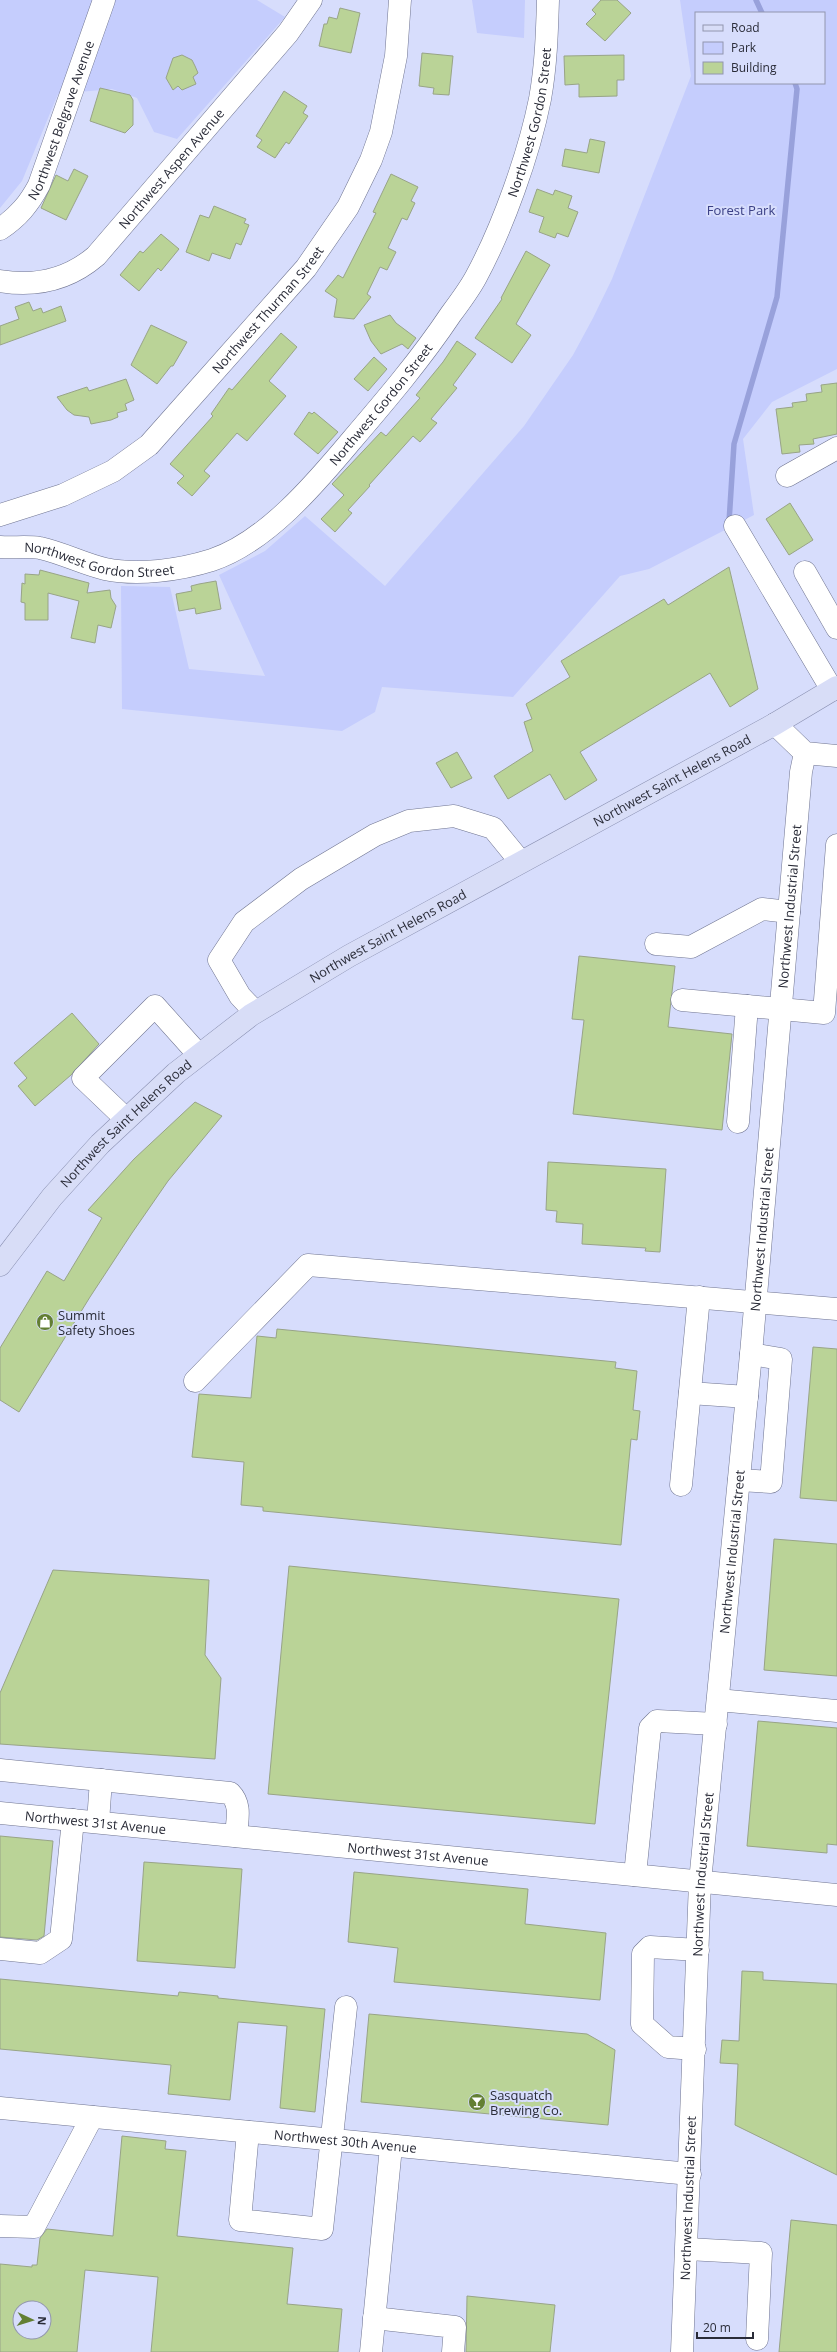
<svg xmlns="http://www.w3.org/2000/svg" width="837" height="2352" viewBox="0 0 837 2352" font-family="'Open Sans',sans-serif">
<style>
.green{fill:#c5cdfd;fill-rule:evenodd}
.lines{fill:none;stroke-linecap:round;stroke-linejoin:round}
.stream{stroke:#98a1db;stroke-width:5.5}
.building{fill:#bad397;stroke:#98a487;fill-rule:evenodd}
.minor-casing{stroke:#6f7490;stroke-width:23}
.major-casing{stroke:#8a90b1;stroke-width:23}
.minor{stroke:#fff;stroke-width:22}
.major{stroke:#d8ddf7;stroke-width:22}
.labels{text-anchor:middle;stroke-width:4;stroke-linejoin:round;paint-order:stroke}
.street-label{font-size:13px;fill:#2a2c38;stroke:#d7ddfc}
.park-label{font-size:13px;fill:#3b4086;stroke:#d7ddfc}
.poi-label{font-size:13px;fill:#2a2c38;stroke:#d7ddfc;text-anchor:start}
</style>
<rect width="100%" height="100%" fill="#d7ddfc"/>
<g class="green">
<path d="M 0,0 L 257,0 L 285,17 L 177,139 L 154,132 L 137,98 L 112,89 L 58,94 L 22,181 L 0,208 Z"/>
<path d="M 472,0 L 525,0 L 524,38 L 477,33 Z"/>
<path d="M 680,0 L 837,0 L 837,369 L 772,402 L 743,439 L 754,515 L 649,569 L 620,576 L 513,697 L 382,687 L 375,712 L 342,731 L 122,709 L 121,586 L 170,587 L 189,669 L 265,676 L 219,575 L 265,551 L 305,516 L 385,586 L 524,426 L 573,355 L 593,318 L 612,279 L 691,76 ZM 696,13 L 824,13 L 824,83 L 696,83 Z"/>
</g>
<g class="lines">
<g class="stream">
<path d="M 756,0 L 762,13"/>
<path d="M 729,522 L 734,444 L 777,297 L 797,89 L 795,83"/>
</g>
</g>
<g class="building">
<path d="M 601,0 L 617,0 L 631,13 L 605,41 L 586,24 L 596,14 L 592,10 Z"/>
<path d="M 340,8 L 360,13 L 351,53 L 319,46 L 324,24 L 327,24 L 329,17 L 337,19 Z"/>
<path d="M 422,53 L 453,56 L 449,95 L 433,94 L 434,88 L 419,86 Z"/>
<path d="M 182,55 L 192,60 L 195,66 L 198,73 L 193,77 L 196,84 L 182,90 L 178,86 L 173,90 L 166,78 L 173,58 Z"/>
<path d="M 624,55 L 624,80 L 617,80 L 617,96 L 579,97 L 579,84 L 565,85 L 564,56 Z"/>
<path d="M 100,88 L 130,95 L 133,100 L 133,125 L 125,133 L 90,121 Z"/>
<path d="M 284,91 L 307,106 L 303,113 L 308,116 L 289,144 L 286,142 L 275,158 L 257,147 L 262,140 L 256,136 Z"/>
<path d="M 590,139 L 605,142 L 599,173 L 562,166 L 565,149 L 587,153 Z"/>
<path d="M 74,169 L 88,176 L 66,220 L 41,208 L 56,175 L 68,181 Z"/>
<path d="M 391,174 L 418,187 L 411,201 L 415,203 L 407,220 L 402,218 L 388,248 L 396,252 L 387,270 L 380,267 L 367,294 L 371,297 L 354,319 L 334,317 L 337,299 L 325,291 L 338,275 L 343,278 L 376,213 L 373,212 Z"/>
<path d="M 537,189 L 553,195 L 555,190 L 572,196 L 568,208 L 578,212 L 568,237 L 557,233 L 555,238 L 539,232 L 544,217 L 529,212 Z"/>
<path d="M 214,206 L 246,219 L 244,223 L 249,225 L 241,245 L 236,243 L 230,259 L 212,253 L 209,261 L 186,252 L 200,215 L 209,218 Z"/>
<path d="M 161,234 L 179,249 L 161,271 L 158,268 L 139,291 L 120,275 L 140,251 L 143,253 Z"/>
<path d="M 526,251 L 550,265 L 516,324 L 531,335 L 512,363 L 475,338 L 502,299 L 501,298 Z"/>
<path d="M 29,302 L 33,311 L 41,308 L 43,313 L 61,306 L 66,321 L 0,345 L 0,326 L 19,319 L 15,307 Z"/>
<path d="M 390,315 L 396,323 L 416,338 L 408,349 L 402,344 L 381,354 L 371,341 L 364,325 Z"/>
<path d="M 151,325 L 187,342 L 173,366 L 171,366 L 157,384 L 131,365 Z"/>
<path d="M 281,333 L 297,347 L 269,381 L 286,396 L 247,441 L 237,433 L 204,471 L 210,476 L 192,496 L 177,483 L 184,476 L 170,464 L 213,416 L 211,414 L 229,388 L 232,390 Z"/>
<path d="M 457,341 L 476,354 L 453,385 L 457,388 L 431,419 L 437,423 L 420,442 L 413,436 L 369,485 L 370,486 L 348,510 L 352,513 L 335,532 L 321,519 L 344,495 L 332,484 L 381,432 L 386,436 L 420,398 L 416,395 L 443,362 Z"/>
<path d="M 374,357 L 387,369 L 368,391 L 354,379 Z"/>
<path d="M 126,379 L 134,400 L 125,404 L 127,410 L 117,413 L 118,417 L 111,420 L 91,424 L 89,417 L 74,415 L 67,410 L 57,397 L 87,387 L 89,391 Z"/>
<path d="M 837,383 L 837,434 L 813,439 L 814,444 L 799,445 L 800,452 L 782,454 L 776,409 L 793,407 L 792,403 L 807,401 L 806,394 L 822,392 L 821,385 Z"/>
<path d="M 309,412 L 312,414 L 314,412 L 338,432 L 318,454 L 294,434 Z"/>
<path d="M 790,503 L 813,540 L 789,555 L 766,519 Z"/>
<path d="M 729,567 L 758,689 L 730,707 L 710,673 L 580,752 L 597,780 L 565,800 L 550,774 L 508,799 L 494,776 L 533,751 L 524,722 L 532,719 L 526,704 L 570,677 L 561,661 L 664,599 L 668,605 Z"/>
<path d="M 40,570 L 89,583 L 87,593 L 110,590 L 111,598 L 116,606 L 111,628 L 98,625 L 95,643 L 71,638 L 79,601 L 48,593 L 48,620 L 25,620 L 25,603 L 21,602 L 22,583 L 25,584 L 25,574 L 39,575 Z"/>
<path d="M 216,581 L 221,609 L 196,614 L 195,608 L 179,611 L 176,594 L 192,591 L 191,586 L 199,584 Z"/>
<path d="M 457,752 L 472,778 L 451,788 L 436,763 Z"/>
<path d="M 579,956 L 675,966 L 668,1027 L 732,1034 L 722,1130 L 573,1114 L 584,1020 L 572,1019 Z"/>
<path d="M 72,1013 L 99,1044 L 71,1075 L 35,1106 L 18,1086 L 27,1078 L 14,1063 Z"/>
<path d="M 195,1102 L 222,1116 L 168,1181 L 132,1233 L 90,1297 L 19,1412 L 0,1400 L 0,1348 L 47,1271 L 64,1281 L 102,1218 L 88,1210 L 134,1159 Z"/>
<path d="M 548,1162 L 666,1169 L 660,1252 L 645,1251 L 646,1248 L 582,1244 L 583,1224 L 556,1222 L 557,1211 L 546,1210 Z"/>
<path d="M 277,1329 L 616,1362 L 615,1368 L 637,1371 L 633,1410 L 640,1411 L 637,1440 L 631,1439 L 621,1545 L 263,1511 L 263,1507 L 241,1505 L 244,1462 L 192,1457 L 199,1394 L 251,1398 L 257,1336 L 276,1338 Z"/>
<path d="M 813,1347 L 837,1349 L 837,1501 L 800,1498 Z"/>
<path d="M 774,1539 L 837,1544 L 837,1676 L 764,1670 Z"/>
<path d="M 289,1566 L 619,1599 L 595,1824 L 268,1794 Z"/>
<path d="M 53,1570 L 209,1580 L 205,1655 L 221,1678 L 215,1759 L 0,1744 L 0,1693 Z"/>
<path d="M 758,1721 L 837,1728 L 837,1845 L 827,1844 L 827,1853 L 747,1846 Z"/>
<path d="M 0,1836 L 53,1841 L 44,1936 L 37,1940 L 0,1937 Z"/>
<path d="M 144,1862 L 242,1869 L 235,1968 L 137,1961 Z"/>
<path d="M 354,1872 L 528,1889 L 525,1924 L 606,1933 L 600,2000 L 394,1982 L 398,1948 L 348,1942 Z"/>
<path d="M 742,1971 L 763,1972 L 763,1980 L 837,1984 L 837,2175 L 735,2125 L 738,2064 L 720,2063 L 722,2040 L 739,2041 Z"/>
<path d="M 0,1979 L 178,1996 L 179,1992 L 218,1996 L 218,1998 L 325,2009 L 315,2112 L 280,2108 L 287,2026 L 238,2022 L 230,2100 L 168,2094 L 171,2065 L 0,2049 Z"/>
<path d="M 369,2014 L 587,2034 L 615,2050 L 608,2125 L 361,2102 Z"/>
<path d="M 122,2136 L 166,2141 L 165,2149 L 186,2151 L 177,2236 L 293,2248 L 287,2304 L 342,2309 L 338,2352 L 151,2352 L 158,2277 L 85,2270 L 77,2352 L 0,2352 L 0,2264 L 32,2267 L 32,2265 L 37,2265 L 40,2238 L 47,2229 L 113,2236 ZM 20,2308 L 44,2308 L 44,2332 L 20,2332 Z"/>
<path d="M 791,2220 L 837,2225 L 837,2352 L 779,2352 Z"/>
<path d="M 467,2296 L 555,2305 L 550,2352 L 466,2352 Z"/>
</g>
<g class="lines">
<g class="minor-casing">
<g id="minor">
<path id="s1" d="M 0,229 C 18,217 29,204 39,185 L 104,0"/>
<path id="s2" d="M 0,281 C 36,287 68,280 96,256 L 288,33 L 311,0"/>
<path d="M 787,476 L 837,448"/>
<path id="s3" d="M 0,515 L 63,495 L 113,471 L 149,445 L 306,268 L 348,207 L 371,160 L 381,132 L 396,56 L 400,0"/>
<path d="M 735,526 L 832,690"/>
<path id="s4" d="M 0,547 C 13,548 27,546 40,548 C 63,553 83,564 105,569 C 138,576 180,570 212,560 C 266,542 315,484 351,441 C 386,400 421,359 451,314 C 460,302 469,290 476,277 C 503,227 529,154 540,99 C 546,66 547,33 548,0"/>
<path d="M 805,572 L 837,628"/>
<path d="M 775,724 L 805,753 L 837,756"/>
<path d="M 656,944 L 691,947 L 762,909 L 789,912"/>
<path d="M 682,1000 L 824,1013 L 837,845"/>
<path d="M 255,1012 L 240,996 L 219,960 L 244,922 L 301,879 L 375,835 L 409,821 L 454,816 L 493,828 L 520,861"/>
<path d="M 126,1119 L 83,1078 L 155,1006 L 198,1054"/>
<path d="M 738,1122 L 747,1006"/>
<path d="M 195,1381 L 308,1265 L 837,1309"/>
<path d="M 690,1393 L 747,1397"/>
<path d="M 739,1480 L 771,1482 L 781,1359 L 751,1354"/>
<path d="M 681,1485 L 699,1297"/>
<path d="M 718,1700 L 837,1711"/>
<path d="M 0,1770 L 230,1793 C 242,1805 237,1820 236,1836"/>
<path id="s5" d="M 0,1813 L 837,1895"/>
<path d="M 98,1822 L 101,1780"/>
<path d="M 635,1875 L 650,1728 L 657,1721 L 716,1724"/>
<path d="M 0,1949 L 40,1953 L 61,1939 L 73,1820"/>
<path d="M 695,2049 L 668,2047 L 642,2024 L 643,1954 L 650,1947 L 698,1950"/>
<path id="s6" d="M 0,2108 L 690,2174"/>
<path d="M 248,2132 L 240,2220 L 322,2229 L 346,2007"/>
<path d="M 0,2226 L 34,2227 L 92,2117"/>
<path d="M 687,2249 L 761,2253 L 757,2339"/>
<path d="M 374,2318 L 455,2327 L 453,2352"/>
<path d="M 371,2352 L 391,2147"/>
<path id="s7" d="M 682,2352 L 700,1882 L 751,1354 L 801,772 L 805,753"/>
</g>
</g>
<g class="major-casing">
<g id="major">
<path id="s8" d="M 0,1265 L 52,1197 L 100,1144 L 176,1073 L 251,1015 L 349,956 L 775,724 L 837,687"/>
</g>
</g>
<use href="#minor" class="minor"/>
<use href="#major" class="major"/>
</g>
<defs>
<g id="shop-disc" transform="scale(0.9)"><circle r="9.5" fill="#637f33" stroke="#d7ddfc"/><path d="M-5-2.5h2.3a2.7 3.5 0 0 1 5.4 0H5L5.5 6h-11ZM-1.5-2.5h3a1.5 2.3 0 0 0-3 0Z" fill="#fff"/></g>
<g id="bar-disc" transform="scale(0.9)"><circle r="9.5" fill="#637f33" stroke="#d7ddfc"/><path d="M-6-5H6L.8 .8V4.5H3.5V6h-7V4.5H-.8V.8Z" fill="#fff"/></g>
</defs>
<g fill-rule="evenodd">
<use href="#shop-disc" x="45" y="1322"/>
<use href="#bar-disc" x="477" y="2102"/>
</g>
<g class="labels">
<g class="street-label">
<text dy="5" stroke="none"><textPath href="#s1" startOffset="128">Northwest Belgrave Avenue</textPath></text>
<text dy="5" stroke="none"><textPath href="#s4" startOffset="773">Northwest Gordon Street</textPath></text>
<text dy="5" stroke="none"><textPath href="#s2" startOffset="218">Northwest Aspen Avenue</textPath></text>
<text dy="5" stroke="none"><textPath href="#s3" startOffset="346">Northwest Thurman Street</textPath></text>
<text dy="5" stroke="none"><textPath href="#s4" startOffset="449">Northwest Gordon Street</textPath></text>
<text dy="5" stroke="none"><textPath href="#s4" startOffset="101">Northwest Gordon Street</textPath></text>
<text dy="5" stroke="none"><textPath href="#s8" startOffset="838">Northwest Saint Helens Road</textPath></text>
<text dy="5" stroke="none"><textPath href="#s7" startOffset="1450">Northwest Industrial Street</textPath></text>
<text dy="5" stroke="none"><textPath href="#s8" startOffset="514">Northwest Saint Helens Road</textPath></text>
<text dy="5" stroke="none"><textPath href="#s8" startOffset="190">Northwest Saint Helens Road</textPath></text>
<text dy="5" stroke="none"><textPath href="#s7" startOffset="1126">Northwest Industrial Street</textPath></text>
<text dy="5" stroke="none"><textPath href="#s7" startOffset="802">Northwest Industrial Street</textPath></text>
<text dy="5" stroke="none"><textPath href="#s5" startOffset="96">Northwest 31st Avenue</textPath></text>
<text dy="5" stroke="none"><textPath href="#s5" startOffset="420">Northwest 31st Avenue</textPath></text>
<text dy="5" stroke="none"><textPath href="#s7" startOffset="478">Northwest Industrial Street</textPath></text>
<text dy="5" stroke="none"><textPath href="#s6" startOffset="347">Northwest 30th Avenue</textPath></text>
<text dy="5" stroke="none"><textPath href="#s7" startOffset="154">Northwest Industrial Street</textPath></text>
</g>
<g class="park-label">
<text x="741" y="215">Forest Park</text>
</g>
<g class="poi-label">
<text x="58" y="1320">Summit<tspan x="58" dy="15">Safety Shoes</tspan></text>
<text x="490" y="2100">Sasquatch<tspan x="490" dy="15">Brewing Co.</tspan></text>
</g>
</g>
<rect x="695" y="12" width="130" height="72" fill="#d7ddfc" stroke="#9296ae"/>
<rect x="703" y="25" width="20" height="6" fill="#d8ddf7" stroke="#9296ae"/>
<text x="731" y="32" font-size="12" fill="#2a2c38">Road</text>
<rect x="703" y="42" width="20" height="12" fill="#c5cdfd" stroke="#9296ae"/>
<text x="731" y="52" font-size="12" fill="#2a2c38">Park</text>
<rect x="703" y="62" width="20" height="12" fill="#bad397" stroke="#9296ae"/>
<text x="731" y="72" font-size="12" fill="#2a2c38">Building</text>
<g transform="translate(32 2320) rotate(94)"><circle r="19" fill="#d7ddfc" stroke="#9296ae"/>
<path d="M0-3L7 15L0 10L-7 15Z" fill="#637f33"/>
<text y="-6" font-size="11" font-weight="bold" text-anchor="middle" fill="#2a2c38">N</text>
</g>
<path d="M697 2332v6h56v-6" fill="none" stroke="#2a2c38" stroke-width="2"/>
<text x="703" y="2332" font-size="12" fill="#2a2c38" stroke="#d7ddfc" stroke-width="3" paint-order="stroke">20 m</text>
</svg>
